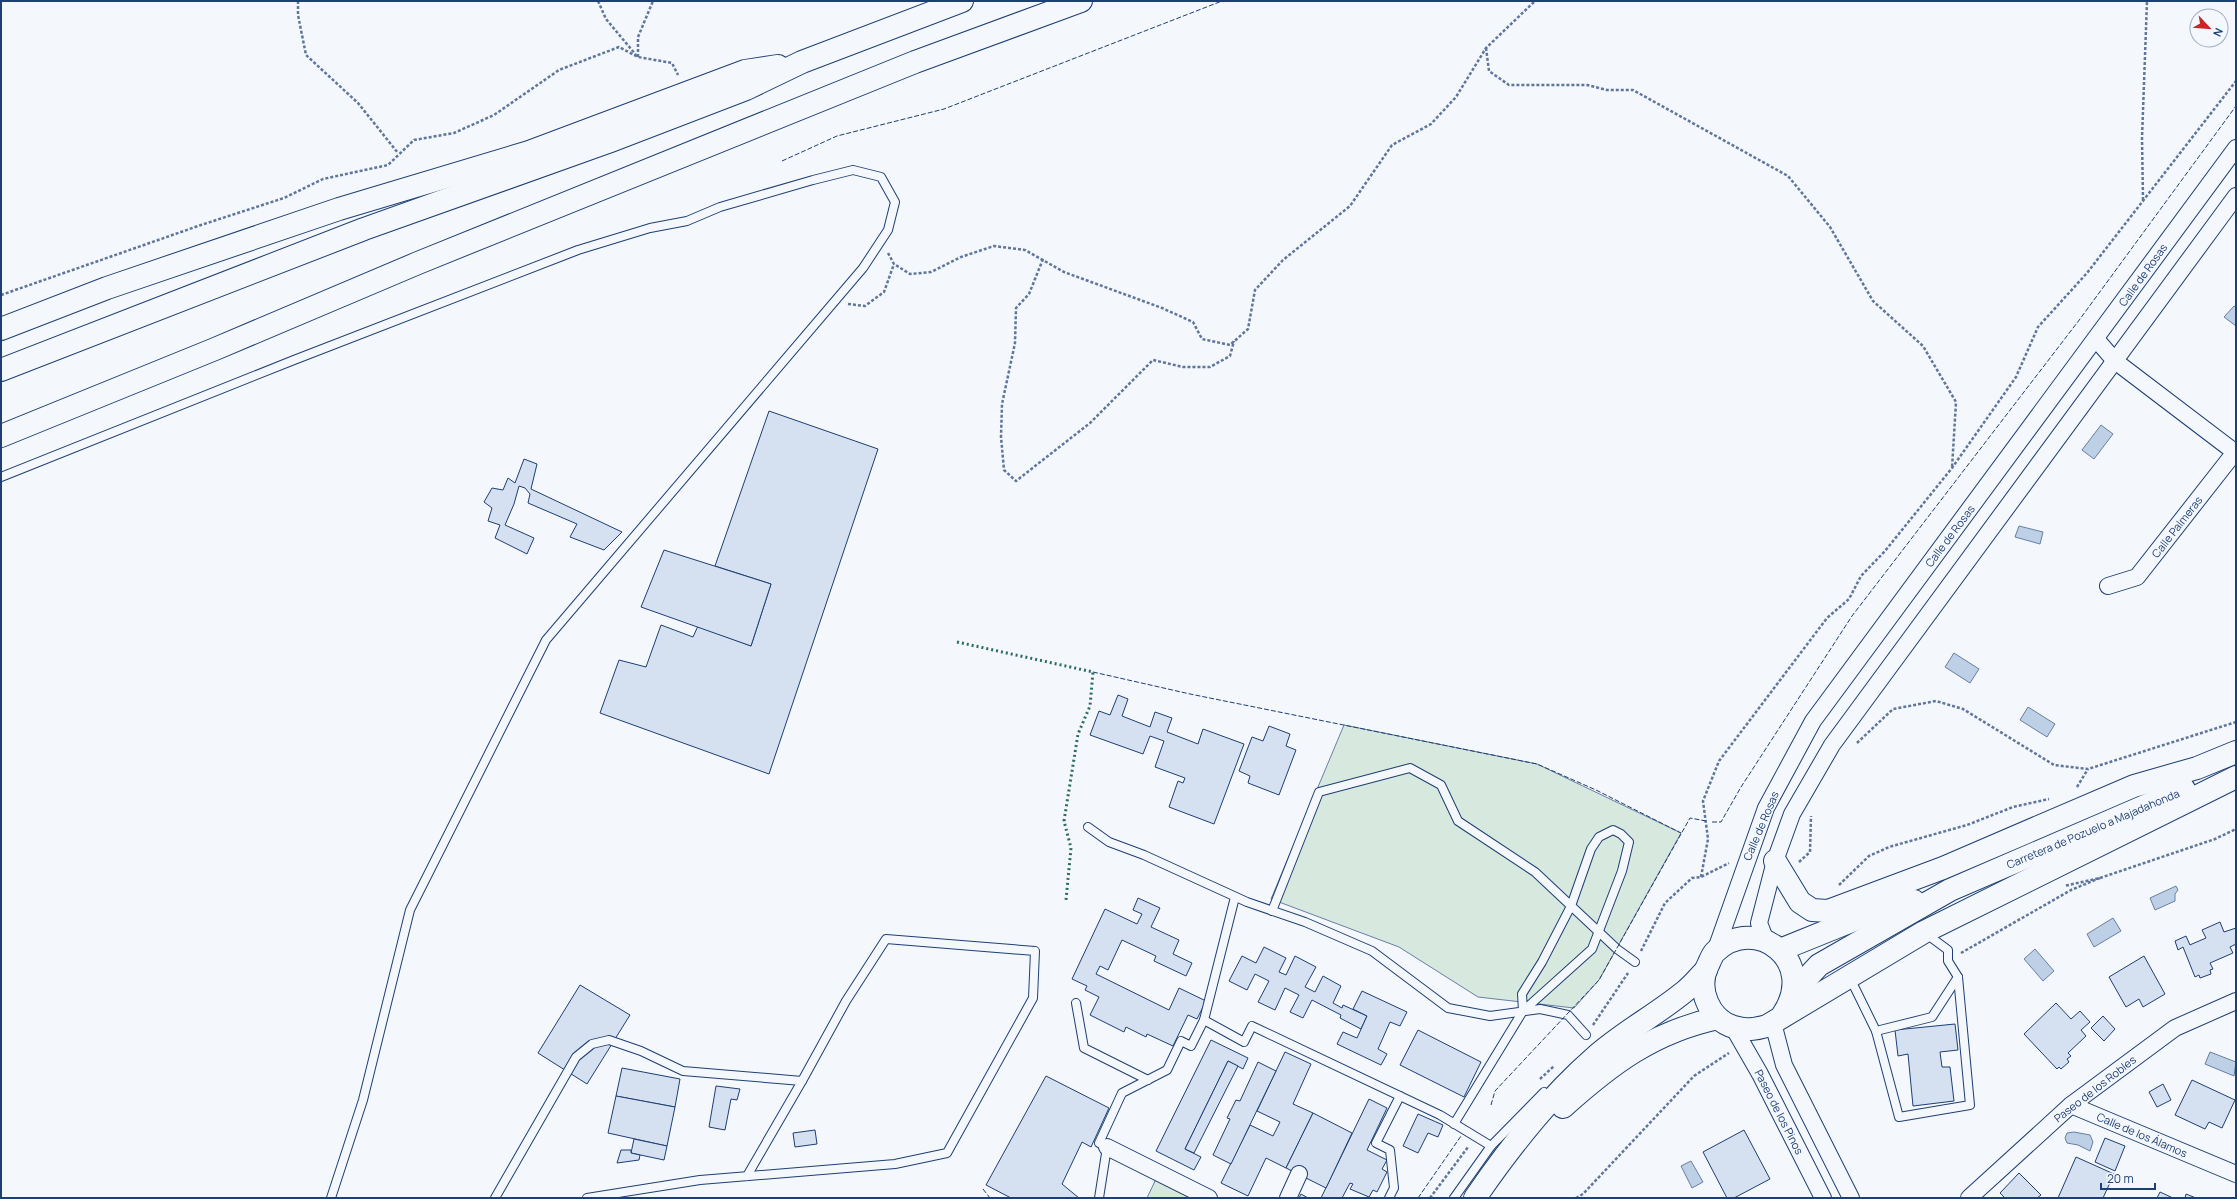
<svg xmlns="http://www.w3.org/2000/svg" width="2237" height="1199" viewBox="0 0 2237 1199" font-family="Manrope,sans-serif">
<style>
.green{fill:#d7e8df;stroke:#687fa3}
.water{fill:#bed0e5;stroke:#687fa3}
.building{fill:#d5e0f0;stroke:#1d3f73}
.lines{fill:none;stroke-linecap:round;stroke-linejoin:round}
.lane-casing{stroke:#1d3f73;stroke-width:10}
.street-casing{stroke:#1d3f73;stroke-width:18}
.secondary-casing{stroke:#1d3f73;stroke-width:24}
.highway-casing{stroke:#1d3f73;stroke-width:24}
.path{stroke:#5e769c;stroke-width:2.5;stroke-dasharray:3 2;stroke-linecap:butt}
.lane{stroke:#f4f7fb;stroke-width:8}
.street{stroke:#f4f7fb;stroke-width:16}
.secondary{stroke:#f4f7fb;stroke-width:22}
.highway{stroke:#f4f7fb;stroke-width:22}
.hedge{stroke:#2c6c60;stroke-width:3;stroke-dasharray:2 3;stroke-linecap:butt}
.fence{stroke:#1d3f73;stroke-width:1;stroke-dasharray:5 2;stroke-linecap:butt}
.labels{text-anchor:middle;stroke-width:3;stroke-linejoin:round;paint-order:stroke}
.street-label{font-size:11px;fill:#1d3f73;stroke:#f4f7fb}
</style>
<rect width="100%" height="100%" fill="#f4f7fb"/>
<g class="green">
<path d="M 1344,725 L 1537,764 L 1681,833 L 1599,980 L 1574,1008 L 1478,997 L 1399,947 L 1271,899 Z"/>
<path d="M 1156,1179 L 1193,1198 L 1147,1198 Z"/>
</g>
<g class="water">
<path d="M 2234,306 L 2236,307 L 2236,326 L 2224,317 Z"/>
<path d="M 2101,425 L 2113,434 L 2094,459 L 2082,450 Z"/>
<path d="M 2019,526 L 2043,532 L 2040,544 L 2015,537 Z"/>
<path d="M 1954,653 L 1979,669 L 1970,683 L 1945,667 Z"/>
<path d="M 2028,707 L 2055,724 L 2047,737 L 2020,720 Z"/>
<path d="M 2176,886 L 2178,890 L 2175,894 L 2175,901 L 2155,910 L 2150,898 Z"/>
<path d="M 2113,918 L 2121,931 L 2094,947 L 2087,934 Z"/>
<path d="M 2035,949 L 2054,971 L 2043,981 L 2024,959 Z"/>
<path d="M 2210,1052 L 2236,1062 L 2234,1076 L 2205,1064 Z"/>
<path d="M 2074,1132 L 2090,1135 L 2093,1142 L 2090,1151 L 2078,1145 L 2067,1143 L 2065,1138 L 2067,1133 Z"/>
<path d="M 1691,1161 L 1703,1182 L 1692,1188 L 1681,1166 Z"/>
</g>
<g class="building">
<path d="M 769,411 L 878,449 L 769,774 L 600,713 L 619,660 L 646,667 L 661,625 L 693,637 L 698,626 L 751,646 L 771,584 L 715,566 Z"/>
<path d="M 524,459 L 537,464 L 531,489 L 622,532 L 604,550 L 570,537 L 577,524 L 528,503 L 530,494 L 525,488 L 519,486 L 514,504 L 505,525 L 534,538 L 527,554 L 495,538 L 500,525 L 488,521 L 492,508 L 484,502 L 492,488 L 503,490 L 508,478 L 515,483 Z"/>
<path d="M 664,550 L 771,584 L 751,646 L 641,607 Z"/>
<path d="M 1118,695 L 1128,699 L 1122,716 L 1150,727 L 1155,712 L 1172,718 L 1167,732 L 1198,744 L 1203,729 L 1244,744 L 1214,824 L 1169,807 L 1178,781 L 1183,783 L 1185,778 L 1155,767 L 1164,741 L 1150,736 L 1143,754 L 1090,735 L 1099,711 L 1110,715 Z"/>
<path d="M 1269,726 L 1290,734 L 1286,746 L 1296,750 L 1279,795 L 1248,783 L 1250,776 L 1239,771 L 1252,737 L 1263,741 Z"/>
<path d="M 1138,898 L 1160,908 L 1151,927 L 1179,940 L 1173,954 L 1192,963 L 1186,976 L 1154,961 L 1156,956 L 1122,940 L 1108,970 L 1100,966 L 1096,974 L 1169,1010 L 1179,988 L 1206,1001 L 1197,1019 L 1188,1015 L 1173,1046 L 1147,1034 L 1146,1037 L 1126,1027 L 1124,1032 L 1090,1015 L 1099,997 L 1085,990 L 1087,986 L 1072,979 L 1105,909 L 1137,924 L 1142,914 L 1133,910 Z"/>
<path d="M 2220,922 L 2224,932 L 2236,928 L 2236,944 L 2230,947 L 2233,953 L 2210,963 L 2213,969 L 2210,970 L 2211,974 L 2200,978 L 2199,975 L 2195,977 L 2183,947 L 2178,950 L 2175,941 L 2186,936 L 2190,945 L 2192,944 L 2206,938 L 2202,930 Z"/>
<path d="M 1264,947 L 1286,958 L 1279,972 L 1286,975 L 1295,956 L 1316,967 L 1305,987 L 1315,992 L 1323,976 L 1341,986 L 1333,1003 L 1342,1008 L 1343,1005 L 1367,1016 L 1361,1029 L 1340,1018 L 1341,1015 L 1312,1000 L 1303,1018 L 1290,1012 L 1299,995 L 1285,988 L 1275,1010 L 1258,1002 L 1269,981 L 1255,974 L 1247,990 L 1229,981 L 1242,956 L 1256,963 Z"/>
<path d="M 2144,956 L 2165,994 L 2143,1007 L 2139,999 L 2126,1007 L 2109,977 Z"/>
<path d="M 580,985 L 630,1015 L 587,1084 L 538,1053 Z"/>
<path d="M 1362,991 L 1407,1012 L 1400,1026 L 1390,1022 L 1378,1049 L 1387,1054 L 1381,1065 L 1337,1044 L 1343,1032 L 1357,1038 L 1367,1016 L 1353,1009 Z"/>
<path d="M 2056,1003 L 2071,1019 L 2080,1011 L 2090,1022 L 2081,1030 L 2086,1036 L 2068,1053 L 2071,1056 L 2067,1059 L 2069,1062 L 2061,1069 L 2059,1067 L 2057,1069 L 2024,1034 Z"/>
<path d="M 2103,1016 L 2115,1029 L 2104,1041 L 2091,1028 Z"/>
<path d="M 1955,1024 L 1958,1050 L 1940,1052 L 1942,1067 L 1950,1067 L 1954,1101 L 1913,1106 L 1908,1054 L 1898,1056 L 1895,1030 Z"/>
<path d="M 1418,1030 L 1481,1062 L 1464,1097 L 1400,1065 Z"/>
<path d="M 1211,1040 L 1248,1058 L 1243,1069 L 1228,1061 L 1185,1149 L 1201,1157 L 1194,1170 L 1156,1151 Z"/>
<path d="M 1285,1052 L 1311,1064 L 1293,1104 L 1313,1113 L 1286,1168 L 1266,1158 L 1248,1196 L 1221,1183 L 1250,1125 L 1273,1136 L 1280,1122 L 1257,1111 Z"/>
<path d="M 1228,1061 L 1238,1066 L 1194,1153 L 1185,1149 Z"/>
<path d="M 1258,1062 L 1276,1071 L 1231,1164 L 1213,1155 L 1230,1119 L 1227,1118 L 1236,1100 L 1240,1101 Z"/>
<path d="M 622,1068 L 680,1079 L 675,1107 L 616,1096 Z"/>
<path d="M 1046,1076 L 1109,1108 L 1091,1147 L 1082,1142 L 1062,1184 L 1079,1198 L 1011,1198 L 986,1185 Z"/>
<path d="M 2192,1080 L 2235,1100 L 2222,1128 L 2209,1122 L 2205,1129 L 2175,1115 Z"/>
<path d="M 2163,1084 L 2171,1100 L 2157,1107 L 2149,1092 Z"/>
<path d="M 716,1086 L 740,1089 L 737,1100 L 731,1099 L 725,1130 L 709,1127 Z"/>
<path d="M 616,1096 L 675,1107 L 667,1146 L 608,1133 Z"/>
<path d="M 1369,1099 L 1387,1108 L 1367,1150 L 1387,1160 L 1382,1169 L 1387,1172 L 1377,1192 L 1373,1190 L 1369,1197 L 1350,1189 L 1353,1184 L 1350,1183 L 1342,1198 L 1321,1198 Z"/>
<path d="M 1313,1113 L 1352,1133 L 1326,1188 L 1286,1168 Z"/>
<path d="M 1418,1114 L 1443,1125 L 1438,1137 L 1428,1133 L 1418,1153 L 1403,1146 Z"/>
<path d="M 815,1130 L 817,1144 L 795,1147 L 793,1133 Z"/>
<path d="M 1744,1130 L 1770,1179 L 1734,1198 L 1727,1198 L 1703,1152 Z"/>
<path d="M 2105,1138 L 2125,1146 L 2115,1171 L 2095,1162 Z"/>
<path d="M 634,1139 L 667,1146 L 664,1160 L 631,1153 Z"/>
<path d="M 621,1150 L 631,1150 L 631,1153 L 640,1155 L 639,1160 L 617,1163 Z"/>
<path d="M 2076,1157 L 2114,1174 L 2103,1198 L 2058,1198 Z"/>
<path d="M 2019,1173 L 2041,1195 L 2037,1198 L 2005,1198 L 2000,1193 Z"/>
<path d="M 2160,1192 L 2173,1198 L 2157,1198 Z"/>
<path d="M 1301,1194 L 1308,1198 L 1299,1198 Z"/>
<path d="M 2186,1194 L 2196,1198 L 2185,1198 Z"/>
</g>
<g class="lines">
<g class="lane-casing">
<g id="lane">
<path d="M 1,477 L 294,360 L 578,250 L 650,228 L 687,221 L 720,207 L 813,180 L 853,170 L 881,177 L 895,202 L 888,230 L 863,268 L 546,640 L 410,910 L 363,1100 L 331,1198"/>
<path d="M 1088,827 L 1109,842 L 1144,855 L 1247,902 L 1305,922 L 1372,951 L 1448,1008 L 1490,1016 L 1540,1009 L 1568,1015 L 1586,1035"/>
<path d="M 1272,911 L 1319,792 L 1410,768 L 1441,785 L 1458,821 L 1535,872 L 1617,949 L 1635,962"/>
<path d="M 1850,978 L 1876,1031 L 1899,1117 L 1970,1105 L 1958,977 L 1948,961 L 1948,950 L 1925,933"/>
<path d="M 1076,1003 L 1084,1048 L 1148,1080"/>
<path d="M 1204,1020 L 1235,897"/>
<path d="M 1876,1031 L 1932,1017 L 1958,977"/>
<path d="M 1454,1124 L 1523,1011 L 1592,949 L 1622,871 L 1629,842 L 1621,834 L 1613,830 L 1599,837 L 1591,849 L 1571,906 L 1542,962 L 1522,994 L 1523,1011"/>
<path d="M 747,1176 L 802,1081"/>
<path d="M 495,1198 L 576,1057 L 592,1044 L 609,1040 L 641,1051 L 683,1071 L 802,1081 L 846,1001 L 886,939 L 1035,951 L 1033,998 L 947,1153 L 895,1164 L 700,1180 L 587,1198"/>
<path d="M 1099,1198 L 1107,1147 L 1099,1143 L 1122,1093 L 1167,1070 L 1181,1041 L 1191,1046 L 1204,1020 L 1244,1042 L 1252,1026 L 1440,1115 L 1491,1146"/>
<path d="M 1389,1198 L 1394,1188 L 1390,1150 L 1376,1143 L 1400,1096"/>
<path d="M 1454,1198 L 1491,1146 L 1544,1092"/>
</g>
</g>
<g class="street-casing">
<g id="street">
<path d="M 2096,339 L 2115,361 L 2236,453"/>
<path d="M 2108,586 L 2137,577 L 2235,452"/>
<path d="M 1766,941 L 1759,923 L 1775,861 L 1792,814 L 1832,745 L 2236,196"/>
<path d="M 1715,952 L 1766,808 L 1813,721 L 2236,148"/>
<path d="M 1773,1023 L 1784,1065 L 1851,1198"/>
<path d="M 1733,1027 L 1760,1074 L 1823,1198"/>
<path d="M 2071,1105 L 2236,1174"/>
<path d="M 1107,1147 L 1209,1198"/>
<path d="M 1288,1198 L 1299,1174"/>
<path d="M 1969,1198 L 2071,1105 L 2175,1028 L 2236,1001"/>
</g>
</g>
<g class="secondary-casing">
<g id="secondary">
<path d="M 1775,861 L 1800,902 L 1812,910 L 1828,911 L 1943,868 L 2134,786 L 2197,768 L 2236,752"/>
<path d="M 1780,950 L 1864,916 L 1914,901"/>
<path d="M 1794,992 L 1819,965 L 1950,890 L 2184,789"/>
<path d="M 1782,1016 C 1820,961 1755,913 1715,952 C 1712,955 1710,961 1708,965 C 1696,988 1709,1020 1734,1027 C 1746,1031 1756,1029 1767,1026 L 1924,932 L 2236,777"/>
<path d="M 1563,1107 C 1611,1064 1653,1032 1718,1018"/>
<path d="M 1475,1198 C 1510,1147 1548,1098 1595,1057 C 1623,1032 1656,1015 1684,992 C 1692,986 1699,977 1706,970"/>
</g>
</g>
<g class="highway-casing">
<g id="highway">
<path d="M 1,329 L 107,288 L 339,209 L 529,152 L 745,71 L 778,66"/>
<path d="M 1,370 L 364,229 L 608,142 L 746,89 L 802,62 L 962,1"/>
<path d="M 1,436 L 215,349 L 418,263 L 915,62 L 1081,1"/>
</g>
</g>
<g class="path">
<path d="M 298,1 L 298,15 L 306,55 L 358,103 L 398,153"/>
<path d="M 598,1 L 606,19 L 636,55"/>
<path d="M 1486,48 L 1489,71 L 1509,85 L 1587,85 L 1607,90 L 1633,90 L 1788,176 L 1830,227 L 1873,301 L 1923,346 L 1956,402 L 1952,468"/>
<path d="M 638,57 L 638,37 L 653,1"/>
<path d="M 2143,200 L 2142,138 L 2147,1"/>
<path d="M 888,253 L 894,264 L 910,274 L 931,272 L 961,257 L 994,246 L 1025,250 L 1064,272 L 1162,308 L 1193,322 L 1202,339 L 1230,345 L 1248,329 L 1255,290 L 1283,260 L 1350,206 L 1392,145 L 1431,124 L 1456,97 L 1486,48 L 1535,1"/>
<path d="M 1043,259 L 1029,294 L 1016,308 L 1015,343 L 1002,404 L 1001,437 L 1004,470 L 1016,481 L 1090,423 L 1153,360 L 1183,367 L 1210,367 L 1230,356 L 1234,341"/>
<path d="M 1,295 L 201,225 L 284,198 L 323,179 L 388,165 L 414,140 L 454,133 L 494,115 L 559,70 L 619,47 L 638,57 L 672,63 L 678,75"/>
<path d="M 848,304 L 865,306 L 884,292 L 894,264"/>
<path d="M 1857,743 L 1893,709 L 1936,701 L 1963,709 L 2054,765 L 2088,769 L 2236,722"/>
<path d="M 2077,787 L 2088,769"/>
<path d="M 1799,862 L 1810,852 L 1811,816"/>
<path d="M 1701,877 L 1708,839 L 1703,801 L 1719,761 L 1827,618 L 1849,599 L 1861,576 L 1885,551 L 1952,468 L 2016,377 L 2038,327 L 2087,273 L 2236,81"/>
<path d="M 2100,878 L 2215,839 L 2236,829"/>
<path d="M 1839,885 L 1869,856 L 1889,847 L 1967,825 L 2013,807 L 2049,799"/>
<path d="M 1641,951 L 1665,903 L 1692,878 L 1701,877 L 1729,863"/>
<path d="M 1961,953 L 2071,890 L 2100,878 L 2064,886"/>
<path d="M 1593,1025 L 1628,973"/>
<path d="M 1540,1079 L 1554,1066"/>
<path d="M 1430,1198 L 1468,1147"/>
<path d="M 1576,1198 L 1583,1194 L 1694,1076 L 1729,1053"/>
</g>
<use href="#lane" class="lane"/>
<use href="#street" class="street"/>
<use href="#secondary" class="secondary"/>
<use href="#highway" class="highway"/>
<path class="hedge" d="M 957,642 L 1093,672 L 1090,706 L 1078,734 L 1064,821 L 1071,848 L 1066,900"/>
<g class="fence">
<path d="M 782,161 L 837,136 L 944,109 L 1222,1"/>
<path d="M 1093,672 L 1190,694 L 1537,764 L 1596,790 L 1681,833"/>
<path d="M 1712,822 L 1721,822 L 1741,787 L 1852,616 L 2080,319 L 2236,106"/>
<path d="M 1491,1105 L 1495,1091 L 1599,980 L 1690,818 L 1706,821"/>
<path d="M 983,1189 L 990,1198"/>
<path d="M 1418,1198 L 1461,1136"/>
</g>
</g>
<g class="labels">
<g class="street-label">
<text transform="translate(2143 275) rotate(-54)" y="4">Calle de Rosas</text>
<text transform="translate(2177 527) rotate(-52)" y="4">Calle Palmeras</text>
<text transform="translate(1950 536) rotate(-53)" y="4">Calle de Rosas</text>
<text transform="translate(1761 826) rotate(-67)" y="4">Calle de Rosas</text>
<text transform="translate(2093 829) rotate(-23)" y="4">Carretera de Pozuelo a Majadahonda</text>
<text transform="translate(2095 1089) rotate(-38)" y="4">Paseo de los Robles</text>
<text transform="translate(1779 1112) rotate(63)" y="4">Paseo de los Pinos</text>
<text transform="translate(2142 1135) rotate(23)" y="4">Calle de los Álamos</text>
</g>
</g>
<rect width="2237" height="1199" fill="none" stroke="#1d3f73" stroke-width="4"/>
<g transform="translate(2209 28) rotate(116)"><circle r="19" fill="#f4f7fb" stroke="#9eadc5"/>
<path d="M0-3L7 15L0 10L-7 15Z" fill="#c62828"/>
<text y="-6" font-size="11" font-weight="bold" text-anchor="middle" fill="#1d3f73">N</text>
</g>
<path d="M2101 1183v6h54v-6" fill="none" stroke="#1d3f73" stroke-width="2"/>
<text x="2107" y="1183" font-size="12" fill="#1d3f73" stroke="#f4f7fb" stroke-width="3" paint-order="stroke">20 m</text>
</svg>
